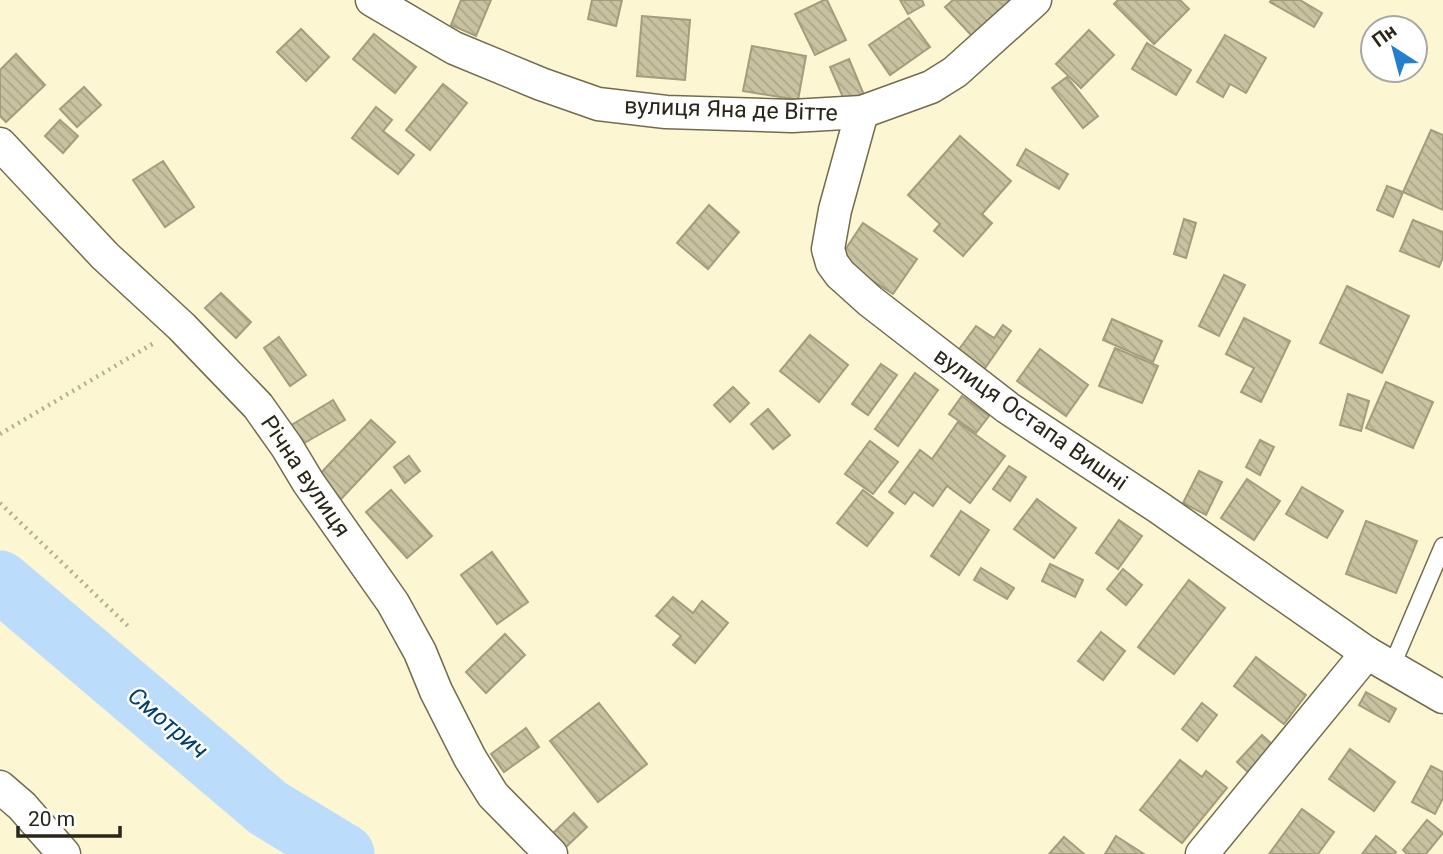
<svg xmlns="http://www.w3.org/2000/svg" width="1443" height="854" viewBox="0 0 1443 854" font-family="Roboto,sans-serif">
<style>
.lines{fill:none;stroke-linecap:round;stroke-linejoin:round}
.river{stroke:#bcdcfc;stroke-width:61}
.building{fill:url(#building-back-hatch);stroke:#a39d7d;stroke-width:2}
.lane-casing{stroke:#726c4e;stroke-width:19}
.street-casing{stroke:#726c4e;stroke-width:35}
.path{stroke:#b3ae92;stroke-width:4.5;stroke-dasharray:2 5;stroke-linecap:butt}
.lane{stroke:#fff;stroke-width:16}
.street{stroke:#fff;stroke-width:32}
.labels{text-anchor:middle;stroke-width:5;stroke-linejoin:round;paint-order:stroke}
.street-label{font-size:23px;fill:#292619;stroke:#fff}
.water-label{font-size:24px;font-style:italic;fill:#003f6e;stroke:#fff}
</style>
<defs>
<pattern id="building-back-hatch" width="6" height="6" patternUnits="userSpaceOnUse" patternTransform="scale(1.75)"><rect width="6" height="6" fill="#c8c2a1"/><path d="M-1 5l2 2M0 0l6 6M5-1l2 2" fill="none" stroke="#aca78a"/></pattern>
</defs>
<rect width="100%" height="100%" fill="#fcf6d3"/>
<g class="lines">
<path class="river" d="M 0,581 L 268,808 L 344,854"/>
</g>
<g class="building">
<path d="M 461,0 L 491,0 L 476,36 L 451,25 Z"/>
<path d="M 592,0 L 622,0 L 616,26 L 588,19 Z"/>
<path d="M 824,0 L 827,0 L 846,40 L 815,55 L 795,14 Z"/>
<path d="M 900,0 L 922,0 L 924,5 L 908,14 Z"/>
<path d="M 953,0 L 1012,0 L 972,36 L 945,7 Z"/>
<path d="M 1118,0 L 1180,0 L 1189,9 L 1154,44 L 1114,4 Z"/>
<path d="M 1271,0 L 1300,0 L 1322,13 L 1314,27 L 1270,2 Z"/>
<path d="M 642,16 L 690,20 L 685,80 L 637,76 Z"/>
<path d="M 909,18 L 930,47 L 890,75 L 869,45 Z"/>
<path d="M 301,29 L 329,57 L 306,81 L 277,52 Z"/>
<path d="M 1089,30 L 1114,55 L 1081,88 L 1056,64 Z"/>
<path d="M 374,34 L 416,67 L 395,93 L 353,59 Z"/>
<path d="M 1225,35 L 1266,58 L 1246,93 L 1230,84 L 1223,97 L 1197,82 Z"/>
<path d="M 1147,43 L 1191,70 L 1176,95 L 1132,69 Z"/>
<path d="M 752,46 L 806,56 L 798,100 L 743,91 Z"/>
<path d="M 16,54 L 45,85 L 6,122 L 0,116 L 0,70 Z"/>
<path d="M 849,59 L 864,95 L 845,102 L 830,67 Z"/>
<path d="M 1067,77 L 1098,116 L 1083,128 L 1052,88 Z"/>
<path d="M 443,84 L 467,103 L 430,150 L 406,130 Z"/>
<path d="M 84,87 L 101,105 L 77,127 L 60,109 Z"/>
<path d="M 376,107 L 392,120 L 383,131 L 414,155 L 398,174 L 352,138 Z"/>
<path d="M 60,120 L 78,136 L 63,153 L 45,136 Z"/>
<path d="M 1431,130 L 1443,135 L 1443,210 L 1403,192 Z"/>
<path d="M 960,136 L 1011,181 L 982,214 L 992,223 L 963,256 L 934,231 L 940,224 L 908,195 Z"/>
<path d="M 1026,149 L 1068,174 L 1059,189 L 1017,165 Z"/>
<path d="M 163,161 L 194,207 L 165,227 L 133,180 Z"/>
<path d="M 1387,186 L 1403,192 L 1393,217 L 1377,210 Z"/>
<path d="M 709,205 L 739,232 L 708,269 L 677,243 Z"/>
<path d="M 1184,219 L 1196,223 L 1186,258 L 1174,254 Z"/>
<path d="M 1413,220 L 1443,232 L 1443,257 L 1439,267 L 1400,251 Z"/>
<path d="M 863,223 L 917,259 L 893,294 L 839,259 Z"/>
<path d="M 1224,275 L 1245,285 L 1219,336 L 1199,326 Z"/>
<path d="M 1347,286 L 1409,316 L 1382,373 L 1320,343 Z"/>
<path d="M 221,293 L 251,322 L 236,338 L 205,308 Z"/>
<path d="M 1244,318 L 1290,341 L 1261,402 L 1241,392 L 1254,368 L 1226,354 Z"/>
<path d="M 1112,319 L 1162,341 L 1153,362 L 1103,340 Z"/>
<path d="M 1003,325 L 1011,331 L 983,371 L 957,352 L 976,326 L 994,338 Z"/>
<path d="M 810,335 L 848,365 L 819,402 L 780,371 Z"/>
<path d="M 279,337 L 306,375 L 290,386 L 264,348 Z"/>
<path d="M 1115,348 L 1158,366 L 1142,403 L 1099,386 Z"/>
<path d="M 1040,349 L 1088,385 L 1066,416 L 1017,381 Z"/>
<path d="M 881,364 L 897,375 L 868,415 L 852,404 Z"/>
<path d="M 915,373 L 938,390 L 898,446 L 875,429 Z"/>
<path d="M 1386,382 L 1433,402 L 1413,448 L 1366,428 Z"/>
<path d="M 733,387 L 749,403 L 730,422 L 714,405 Z"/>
<path d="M 1348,394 L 1369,401 L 1361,431 L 1340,425 Z"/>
<path d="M 962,396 L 989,416 L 976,433 L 949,414 Z"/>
<path d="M 333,400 L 345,420 L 299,446 L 288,427 Z"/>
<path d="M 768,409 L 790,435 L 773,449 L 751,424 Z"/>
<path d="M 371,420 L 395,442 L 341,499 L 317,477 Z"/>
<path d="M 958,422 L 1005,456 L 970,503 L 947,486 L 933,506 L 914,492 L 905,504 L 889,492 L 920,450 L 932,459 Z"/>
<path d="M 1260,440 L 1274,447 L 1260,475 L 1246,467 Z"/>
<path d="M 870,441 L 898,462 L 873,494 L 845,474 Z"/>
<path d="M 409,456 L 420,471 L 405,483 L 394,467 Z"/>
<path d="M 1009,466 L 1026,477 L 1010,501 L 993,489 Z"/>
<path d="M 1199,471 L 1222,482 L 1206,515 L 1183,503 Z"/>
<path d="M 1247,479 L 1280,501 L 1254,540 L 1221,518 Z"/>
<path d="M 1302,487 L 1343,511 L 1327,538 L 1286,514 Z"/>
<path d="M 391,490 L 432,536 L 407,558 L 366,512 Z"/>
<path d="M 863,490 L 893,513 L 867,546 L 837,523 Z"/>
<path d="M 1037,499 L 1076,528 L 1054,558 L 1014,529 Z"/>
<path d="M 961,511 L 989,530 L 959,575 L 931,556 Z"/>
<path d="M 1119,520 L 1142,536 L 1118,569 L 1096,553 Z"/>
<path d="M 1366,521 L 1417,541 L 1396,593 L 1346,574 Z"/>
<path d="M 492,552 L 528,602 L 497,624 L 461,575 Z"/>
<path d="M 1050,564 L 1083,580 L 1075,597 L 1042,581 Z"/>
<path d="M 981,568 L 1014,588 L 1007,599 L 974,580 Z"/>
<path d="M 1123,569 L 1142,585 L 1126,605 L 1107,589 Z"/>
<path d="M 1189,580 L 1225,608 L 1174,674 L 1138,647 Z"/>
<path d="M 673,597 L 693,613 L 702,601 L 728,623 L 695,663 L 673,645 L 681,636 L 656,616 Z"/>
<path d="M 1101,632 L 1125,651 L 1103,680 L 1078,661 Z"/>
<path d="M 505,634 L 525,655 L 486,693 L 466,672 Z"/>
<path d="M 1256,657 L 1306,695 L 1284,724 L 1234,686 Z"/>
<path d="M 1366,692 L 1396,709 L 1389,722 L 1359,705 Z"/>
<path d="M 599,703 L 647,764 L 598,802 L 550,741 Z"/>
<path d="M 1202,703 L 1217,715 L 1197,741 L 1182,729 Z"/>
<path d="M 526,728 L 539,747 L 504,772 L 491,754 Z"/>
<path d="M 1262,735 L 1275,747 L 1250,774 L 1237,762 Z"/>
<path d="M 1350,749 L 1395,782 L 1374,811 L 1329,779 Z"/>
<path d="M 1180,760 L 1202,777 L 1206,771 L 1227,788 L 1182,843 L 1140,810 Z"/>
<path d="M 1431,766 L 1443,772 L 1443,798 L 1435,814 L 1412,802 Z"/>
<path d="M 1302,809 L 1334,832 L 1318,854 L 1269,854 Z"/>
<path d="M 574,813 L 587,827 L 564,849 L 551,835 Z"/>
<path d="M 1427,820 L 1443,833 L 1426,854 L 1407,854 L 1403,850 Z"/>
<path d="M 1116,836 L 1144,854 L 1105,854 Z"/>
<path d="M 1376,836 L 1396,852 L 1394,854 L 1362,854 Z"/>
<path d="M 1064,837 L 1084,854 L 1049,854 Z"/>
</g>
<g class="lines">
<g class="lane-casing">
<path id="lane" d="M 1391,668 L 1443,546"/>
</g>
<g class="street-casing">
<g id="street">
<path d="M 372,0 L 454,48 L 541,84 L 598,104 L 666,112 L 792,116 L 862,112 L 931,87 L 955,72 L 1035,0"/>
<path d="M 862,112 L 835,210 L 828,249 L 832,263 L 840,274 L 870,301 L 1008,408 L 1158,507 L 1367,653 L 1443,697"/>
<path d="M 0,144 L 105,256 L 182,327 L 258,406 L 287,447 L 308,482 L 393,603 L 420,652 L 436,691 L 470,758 L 493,795 L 551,854"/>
<path d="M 0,787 L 22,806 L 64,854"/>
<path d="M 1202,854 L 1367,653"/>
</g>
</g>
<g class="path">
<path d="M 0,434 L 154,343"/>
<path d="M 0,503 L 129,627"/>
</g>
<use href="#lane" class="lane"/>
<use href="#street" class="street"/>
</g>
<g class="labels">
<g class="street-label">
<text transform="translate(731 109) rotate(2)" y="8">вулиця Яна де Вітте</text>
<text transform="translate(1031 419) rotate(35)" y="8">вулиця Остапа Вишні</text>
<text transform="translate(306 476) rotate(56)" y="8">Річна вулиця</text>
</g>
<g class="water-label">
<text transform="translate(168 723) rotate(40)" y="8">Смотрич</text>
</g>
</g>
<g transform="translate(1394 49) rotate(324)"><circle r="33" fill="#ffffff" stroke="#a9a8a3" stroke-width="2"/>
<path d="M0-5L12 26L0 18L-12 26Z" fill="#2480cc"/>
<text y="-10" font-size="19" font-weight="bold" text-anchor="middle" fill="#292619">Пн</text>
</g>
<path d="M18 826v10h102v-10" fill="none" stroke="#292619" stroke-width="3.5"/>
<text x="28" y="826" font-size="21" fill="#292619" stroke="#ffffff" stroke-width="5" paint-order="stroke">20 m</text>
</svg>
